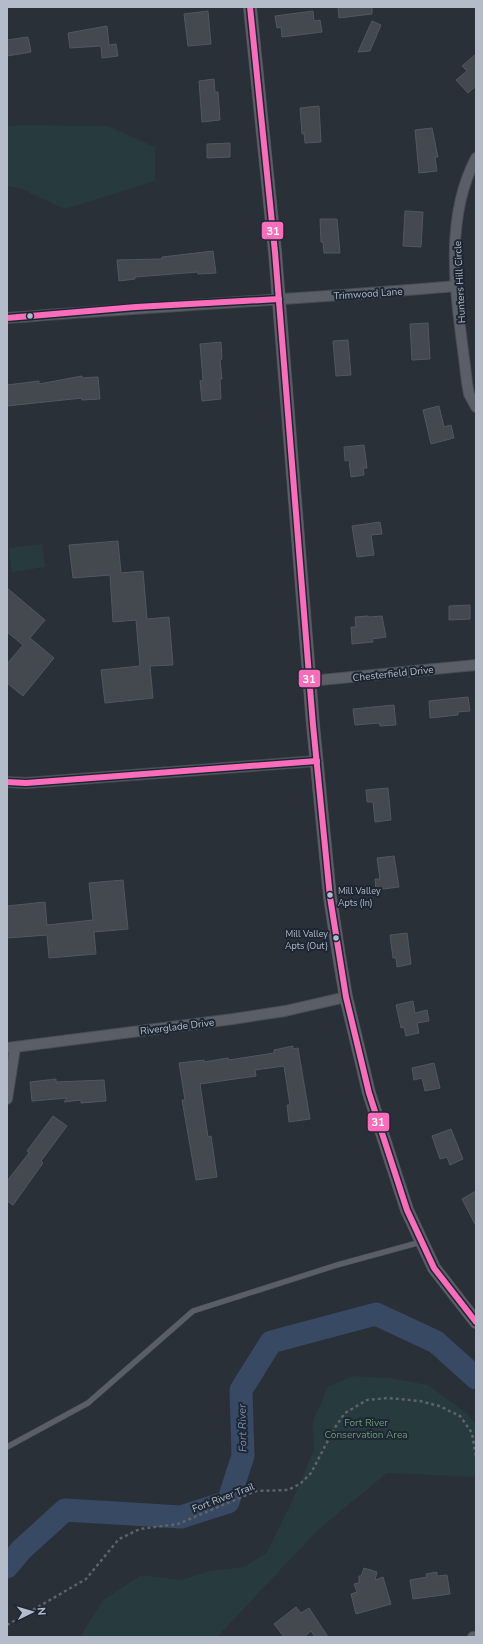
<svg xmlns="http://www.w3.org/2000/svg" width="483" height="1644" viewBox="0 0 483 1644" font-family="'Nunito Sans',sans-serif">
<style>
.green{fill:#273a3e}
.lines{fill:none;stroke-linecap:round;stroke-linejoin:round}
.river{stroke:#384963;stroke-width:23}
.building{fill:#444950;stroke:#52575f}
.service-casing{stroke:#484c53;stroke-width:6}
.minor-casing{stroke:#484c53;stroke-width:12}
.tertiary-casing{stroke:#484c53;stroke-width:14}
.path{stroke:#5d636a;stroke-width:2.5;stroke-dasharray:3 3;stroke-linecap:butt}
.service{stroke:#5a5e66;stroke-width:5}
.minor{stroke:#5a5e66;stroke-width:10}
.tertiary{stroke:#5a5e66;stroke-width:13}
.bus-1-casing{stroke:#1d2633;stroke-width:9}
.bus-1{stroke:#fb6dba;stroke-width:6}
.bus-dot{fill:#b4bcc9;stroke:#1d2633;stroke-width:1.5}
.labels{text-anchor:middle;stroke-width:4;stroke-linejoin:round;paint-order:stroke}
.bus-label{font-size:9px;fill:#b4bcc9;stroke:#1d2633;text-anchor:start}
.street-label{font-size:10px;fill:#b4bcc9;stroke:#1d2633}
.park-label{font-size:10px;fill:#6b9a76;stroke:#1d2633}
.water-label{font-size:11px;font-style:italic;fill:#7c92b1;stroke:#1d2633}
.line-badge{stroke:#1d2633;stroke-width:1.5}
.badge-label{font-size:11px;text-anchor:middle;font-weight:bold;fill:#fff}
</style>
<rect width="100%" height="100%" fill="#2a3038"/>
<g class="green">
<path d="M 20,125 L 108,126 L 155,147 L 155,181 L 65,209 L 19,188 L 7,186 L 7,126 Z"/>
<path d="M 42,544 L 45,567 L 12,572 L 9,548 Z"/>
<path d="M 353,1376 L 389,1378 L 428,1385 L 465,1412 L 476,1424 L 476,1477 L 387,1473 L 319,1529 L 217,1637 L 80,1637 L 103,1600 L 141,1575 L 181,1580 L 210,1571 L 244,1567 L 267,1552 L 300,1484 L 314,1448 L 313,1421 L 328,1387 Z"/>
</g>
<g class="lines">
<path class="river" d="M 7,1567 L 21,1550 L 65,1510 L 181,1517 L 228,1502 L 243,1456 L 241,1390 L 271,1342 L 376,1314 L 436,1342 L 476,1378"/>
</g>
<g class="building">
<path d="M 338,7 L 372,7 L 372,14 L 339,18 Z"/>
<path d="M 208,11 L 211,44 L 188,46 L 184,14 Z"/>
<path d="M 313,11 L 314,21 L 320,20 L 322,32 L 282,37 L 281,27 L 277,28 L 275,16 Z"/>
<path d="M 372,21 L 381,25 L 370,51 L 358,52 Z"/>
<path d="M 107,26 L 109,45 L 116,44 L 118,56 L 102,58 L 101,46 L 70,48 L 68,33 Z"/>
<path d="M 28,37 L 31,52 L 7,56 L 7,40 Z"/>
<path d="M 476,54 L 476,86 L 468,93 L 456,80 L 467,71 L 462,66 Z"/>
<path d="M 214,79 L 215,92 L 218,92 L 220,120 L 202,122 L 199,81 Z"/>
<path d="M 319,106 L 321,142 L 305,143 L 304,133 L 302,134 L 300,108 Z"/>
<path d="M 432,128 L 438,157 L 435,157 L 437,171 L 419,173 L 415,130 Z"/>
<path d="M 230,143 L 230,157 L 207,158 L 207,144 Z"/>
<path d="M 405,211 L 423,212 L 421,247 L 403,246 Z"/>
<path d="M 320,219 L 337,219 L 340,253 L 324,253 L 323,242 L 321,242 Z"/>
<path d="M 213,251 L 216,273 L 198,274 L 198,272 L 135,277 L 135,279 L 119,281 L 117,260 L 162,259 L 162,257 Z"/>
<path d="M 428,323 L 430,359 L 412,360 L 410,324 Z"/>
<path d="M 348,340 L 351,375 L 336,376 L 333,341 Z"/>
<path d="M 221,342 L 222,359 L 220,360 L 222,379 L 220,379 L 221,399 L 202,401 L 200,381 L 203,380 L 200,344 Z"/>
<path d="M 82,376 L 82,378 L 98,377 L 100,399 L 82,400 L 82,398 L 7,406 L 7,385 L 39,381 L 39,384 Z"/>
<path d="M 439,406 L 444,427 L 451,425 L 454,438 L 431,444 L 423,410 Z"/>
<path d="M 364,445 L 367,468 L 363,468 L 364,475 L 351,477 L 349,460 L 345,461 L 344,447 Z"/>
<path d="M 380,522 L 382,534 L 371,535 L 374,555 L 357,557 L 352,526 Z"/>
<path d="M 118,541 L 121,573 L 143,571 L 147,619 L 169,617 L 173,665 L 150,666 L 153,698 L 105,703 L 101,670 L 140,666 L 136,620 L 113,622 L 110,575 L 73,578 L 69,545 Z"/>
<path d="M 7,588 L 45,620 L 30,638 L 54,658 L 23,696 L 7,683 L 7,664 L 23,645 L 7,632 Z"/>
<path d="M 470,605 L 470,619 L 449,620 L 449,606 Z"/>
<path d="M 368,616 L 369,617 L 382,616 L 386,637 L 372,639 L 373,642 L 352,644 L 351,627 L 356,627 L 355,617 Z"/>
<path d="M 468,697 L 470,711 L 458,712 L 458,715 L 430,718 L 429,701 Z"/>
<path d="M 394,705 L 396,725 L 380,726 L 379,723 L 355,725 L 353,709 Z"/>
<path d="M 388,788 L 391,820 L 375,822 L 373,802 L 367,802 L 366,790 Z"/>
<path d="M 394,856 L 399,887 L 376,890 L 375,879 L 380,879 L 377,858 Z"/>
<path d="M 123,880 L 128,929 L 94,932 L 96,954 L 49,958 L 47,935 L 7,938 L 7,906 L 45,902 L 47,925 L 93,920 L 89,883 Z"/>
<path d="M 407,933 L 411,964 L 397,967 L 396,958 L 393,958 L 390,935 Z"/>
<path d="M 413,1001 L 415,1013 L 427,1010 L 429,1021 L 417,1023 L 419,1033 L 406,1036 L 404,1027 L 401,1028 L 396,1005 Z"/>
<path d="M 293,1046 L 293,1049 L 298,1048 L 310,1119 L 289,1122 L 287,1105 L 290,1105 L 284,1066 L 255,1070 L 256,1076 L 200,1084 L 208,1137 L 211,1136 L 217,1177 L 196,1180 L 182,1100 L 185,1100 L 179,1063 L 204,1060 L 204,1062 L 228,1058 L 229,1060 L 274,1053 L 274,1050 Z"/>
<path d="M 434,1063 L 440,1088 L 425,1091 L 422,1078 L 414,1080 L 412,1068 Z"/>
<path d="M 56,1079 L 56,1082 L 104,1080 L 106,1101 L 81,1103 L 81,1100 L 64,1102 L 67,1098 L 32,1101 L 30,1082 Z"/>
<path d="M 53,1116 L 67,1126 L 41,1161 L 43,1163 L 13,1205 L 7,1201 L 7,1181 L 29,1153 L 27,1151 Z"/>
<path d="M 451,1129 L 463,1159 L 450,1165 L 447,1157 L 440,1159 L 432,1136 Z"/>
<path d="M 476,1191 L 476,1226 L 462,1199 Z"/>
<path d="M 364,1568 L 377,1572 L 375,1580 L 383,1577 L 391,1604 L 356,1614 L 351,1594 L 357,1592 L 354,1584 L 359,1583 L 359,1576 L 361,1576 Z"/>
<path d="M 437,1572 L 437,1576 L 447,1575 L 450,1594 L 413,1599 L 410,1580 L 427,1577 L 426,1574 Z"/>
<path d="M 296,1607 L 301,1613 L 309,1608 L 328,1637 L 315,1637 L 311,1631 L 304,1637 L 284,1637 L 274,1624 Z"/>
</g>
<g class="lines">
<g class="service-casing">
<path id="service" d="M 7,1447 L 88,1403 L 193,1311 L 337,1265 L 421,1242"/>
</g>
<g class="minor-casing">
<g id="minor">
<path d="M 476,158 C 440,226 459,310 467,383 L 469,394 L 476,407"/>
<path d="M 7,318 C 157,306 307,299 457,286"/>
<path d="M 310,681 L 476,665"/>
<path d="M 7,782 L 26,783 L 317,761"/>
<path d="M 7,1048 L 233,1019 L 285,1011 L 346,997"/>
<path d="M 7,1099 L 15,1048"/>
<path d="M 473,1637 L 476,1637"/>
</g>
</g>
<g class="tertiary-casing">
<path id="tertiary" d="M 250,7 L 275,252 L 313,725 L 330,897 L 339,956 L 346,997 L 369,1093 L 407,1210 L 434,1268 L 476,1322"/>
</g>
<path class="path" d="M 7,1625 L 86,1579 L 119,1539 L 140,1529 L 178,1524 L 256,1491 L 288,1490 L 300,1484 L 311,1473 L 334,1429 L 345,1413 L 367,1400 L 388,1398 L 420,1401 L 439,1406 L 460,1416 L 472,1433 L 476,1457"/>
<use href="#service" class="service"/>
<use href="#minor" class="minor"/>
<use href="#tertiary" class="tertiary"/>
<g class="bus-1-casing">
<g id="bus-1">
<path d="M 250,7 L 275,252 L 313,725 L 330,897 L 346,997 L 369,1093 L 407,1210 L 434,1268 L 476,1322"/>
<path d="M 7,318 L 136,307 L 279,299"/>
<path d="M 7,782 L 26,783 L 317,761"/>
</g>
</g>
<use href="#bus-1" class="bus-1"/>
</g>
<g class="bus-dot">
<circle cx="30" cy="316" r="3.5"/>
<circle cx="330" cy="895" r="3.5"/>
<circle cx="336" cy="938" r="3.5"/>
</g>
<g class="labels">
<g class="bus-label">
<text x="338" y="894">Mill Valley<tspan x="338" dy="12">Apts (In)</tspan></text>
<text x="328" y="937" text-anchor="end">Mill Valley<tspan x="328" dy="12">Apts (Out)</tspan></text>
</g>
<g class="street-label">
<text transform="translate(459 282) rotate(-93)" y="4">Hunters Hill Circle</text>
<text transform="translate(368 293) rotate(-4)" y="4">Trimwood Lane</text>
<text transform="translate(393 673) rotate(-6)" y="4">Chesterfield Drive</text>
<text transform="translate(177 1026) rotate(-7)" y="4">Riverglade Drive</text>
<text transform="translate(223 1497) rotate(-21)" y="4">Fort River Trail</text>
</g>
<g class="park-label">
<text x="366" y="1426">Fort River<tspan x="366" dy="12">Conservation Area</tspan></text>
</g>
<g class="water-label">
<text transform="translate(242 1428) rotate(-91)" y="4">Fort River</text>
</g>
</g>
<g class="line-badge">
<rect x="261" y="221" width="23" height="19" rx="4" fill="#fb6dba"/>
<rect x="298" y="669" width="23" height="19" rx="4" fill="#fb6dba"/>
<rect x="367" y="1112" width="23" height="20" rx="4" fill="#fb6dba"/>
</g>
<g class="badge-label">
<text x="273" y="235">31</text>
<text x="309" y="683">31</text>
<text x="378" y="1126">31</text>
</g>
<rect width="483" height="1644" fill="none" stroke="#b4bcc9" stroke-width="16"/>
<g transform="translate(32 1612) rotate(85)" stroke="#1d2633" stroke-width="3" paint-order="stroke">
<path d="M0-3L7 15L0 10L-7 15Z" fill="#b4bcc9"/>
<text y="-6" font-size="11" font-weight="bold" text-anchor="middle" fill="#b4bcc9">N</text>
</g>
</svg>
